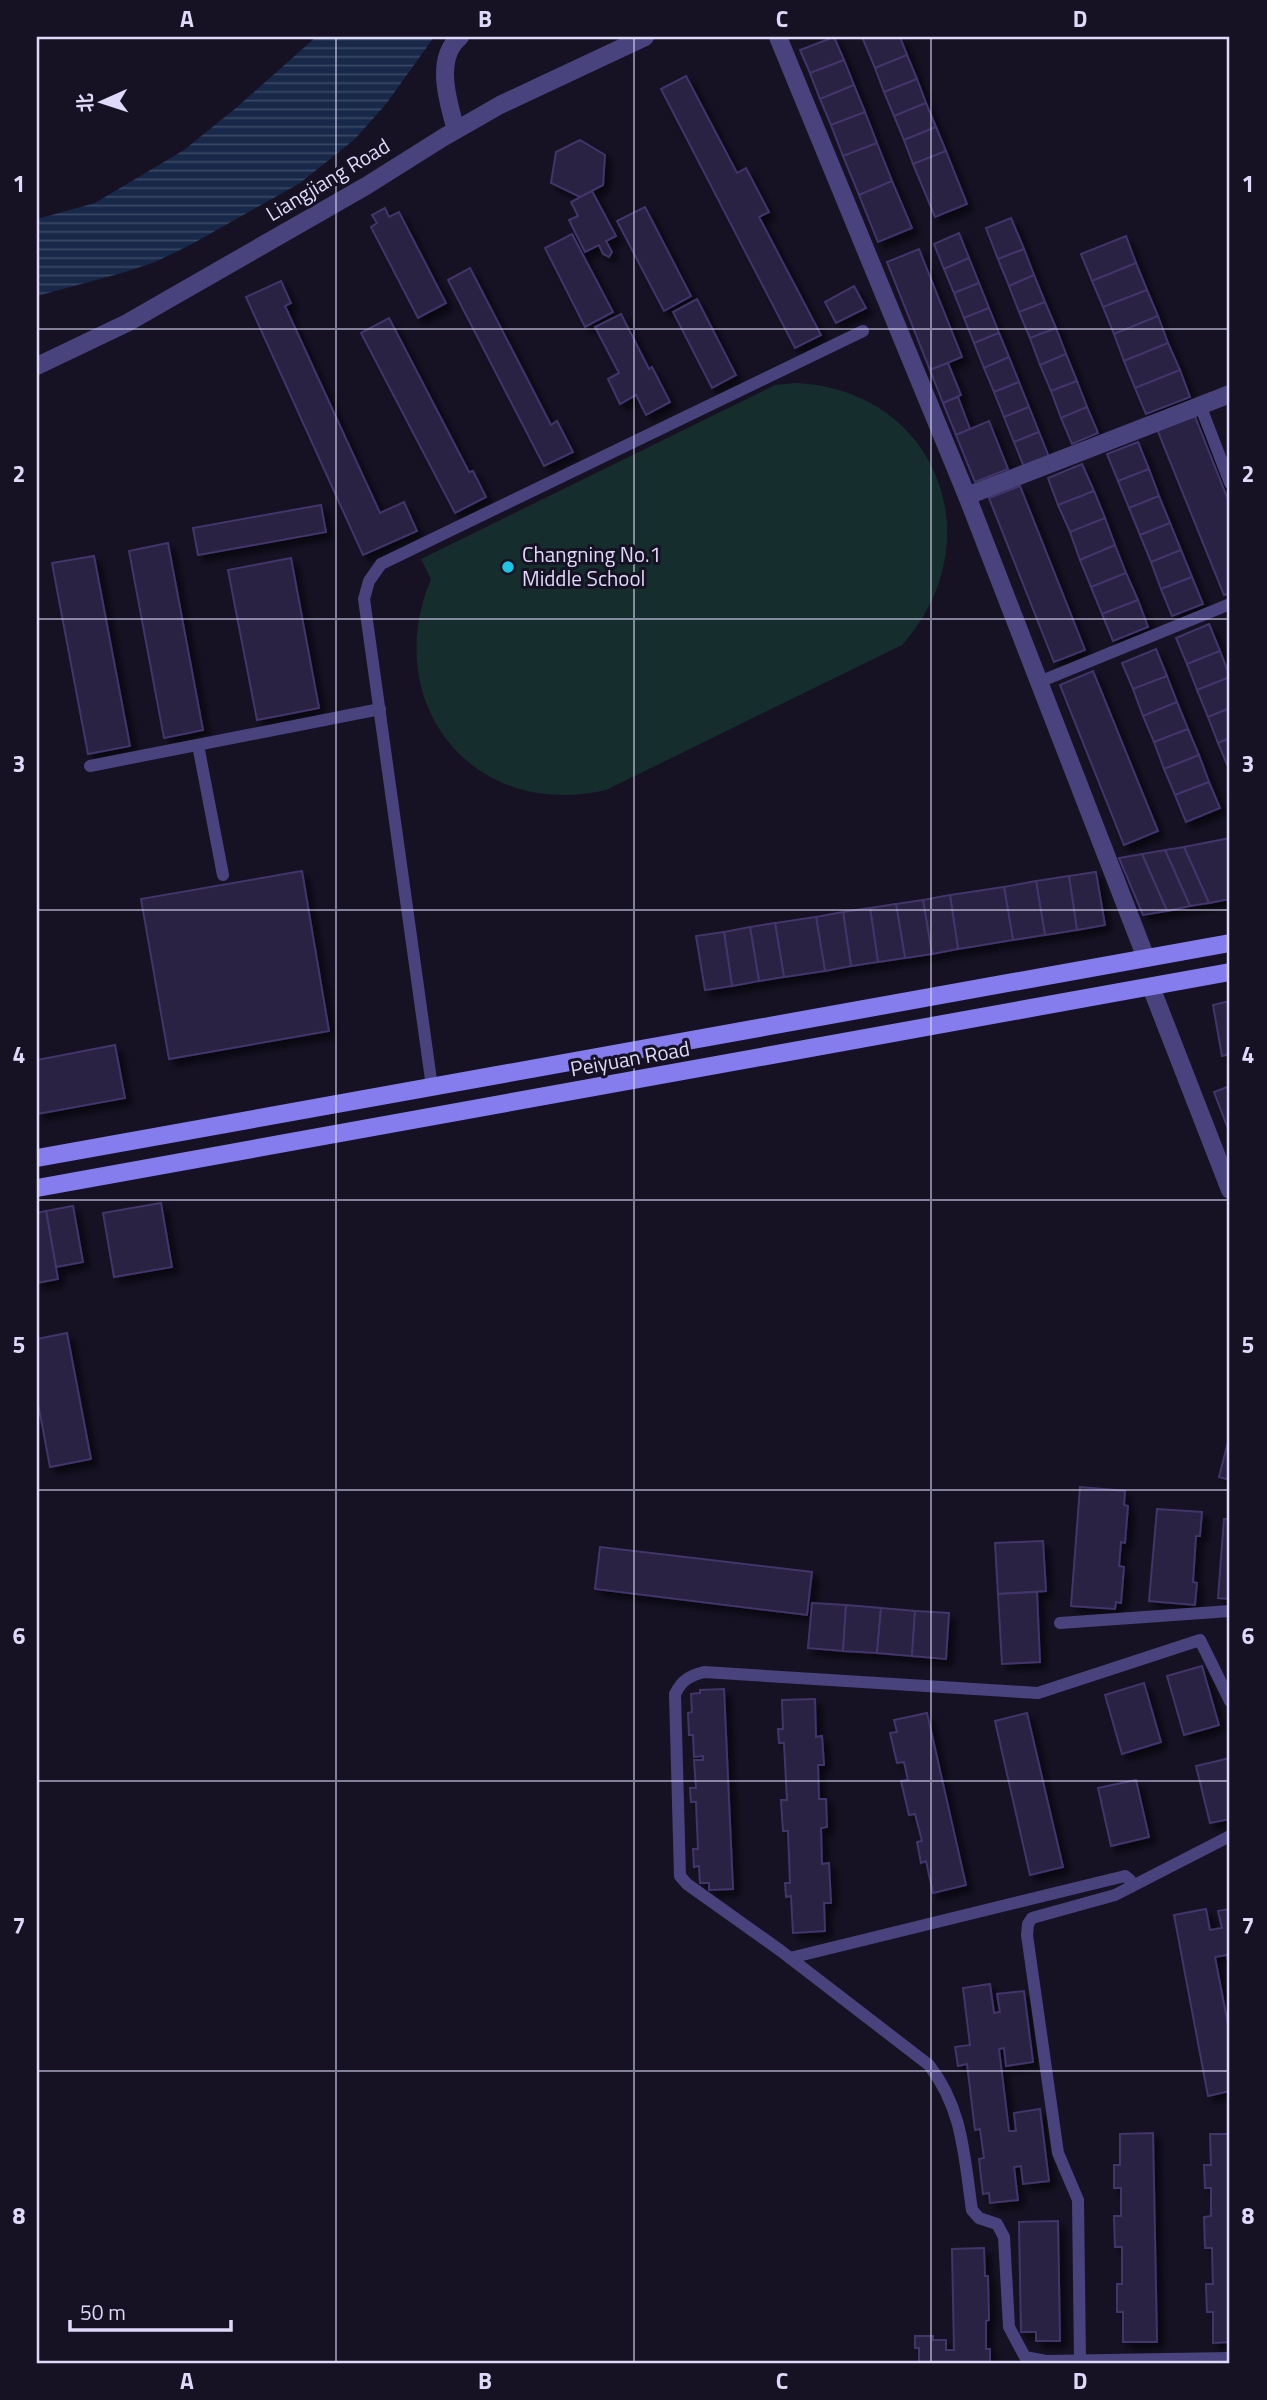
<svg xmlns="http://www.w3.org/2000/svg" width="1267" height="2400" viewBox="0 0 1267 2400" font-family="'Titillium Web','Noto Sans SC',sans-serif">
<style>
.grass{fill:#162d2d}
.water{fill:url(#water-rules)}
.building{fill:#292042;stroke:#42356b;stroke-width:2;filter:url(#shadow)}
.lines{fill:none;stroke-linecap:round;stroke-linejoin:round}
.service{stroke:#48437d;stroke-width:12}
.minor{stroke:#48437d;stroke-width:18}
.tertiary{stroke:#48437d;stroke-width:18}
.secondary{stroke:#857dee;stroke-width:18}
.grid{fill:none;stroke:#dfdafa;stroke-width:2;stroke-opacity:0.55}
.poi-dot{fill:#1ec5e2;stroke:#161224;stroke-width:2.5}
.labels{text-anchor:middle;stroke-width:6;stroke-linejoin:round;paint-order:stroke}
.street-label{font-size:21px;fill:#dfdafa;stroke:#161224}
.poi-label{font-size:21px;fill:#dfdafa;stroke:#161224;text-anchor:start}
.neatline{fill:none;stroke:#dfdafa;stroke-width:2.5}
.grid-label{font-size:23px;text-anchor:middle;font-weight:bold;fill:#dfdafa}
</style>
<defs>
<pattern id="water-rules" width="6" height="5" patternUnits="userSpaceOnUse" patternTransform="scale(1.75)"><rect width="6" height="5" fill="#172848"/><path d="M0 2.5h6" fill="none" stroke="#384763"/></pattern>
<filter id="shadow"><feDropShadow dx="6" dy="6" stdDeviation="3.5" flood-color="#0009"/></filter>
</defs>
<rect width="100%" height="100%" fill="#161224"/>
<path class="grass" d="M 795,383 C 937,389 995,541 902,645 L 606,790 C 473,821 379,703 431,579 L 421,559 L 775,385 Z"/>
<path class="water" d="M 316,37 L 434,37 L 386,104 L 355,139 L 300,183 L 192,244 L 155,262 L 122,273 L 37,296 L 37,219 L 95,203 L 184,150 L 236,108 Z"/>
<g class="building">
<path d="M 834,37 L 844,60 L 810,73 L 800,50 Z"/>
<path d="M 862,37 L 900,37 L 907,55 L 875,68 Z"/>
<path d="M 907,55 L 917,79 L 884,92 L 875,68 Z"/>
<path d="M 844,60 L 854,85 L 820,99 L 810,73 Z"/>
<path d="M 686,76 L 737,173 L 746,168 L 769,212 L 759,217 L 821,335 L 795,348 L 661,89 Z"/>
<path d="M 917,79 L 926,103 L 894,116 L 884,92 Z"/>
<path d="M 854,85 L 865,112 L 831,125 L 820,99 Z"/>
<path d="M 926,103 L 936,127 L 904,140 L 894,116 Z"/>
<path d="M 865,112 L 877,143 L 843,156 L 831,125 Z"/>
<path d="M 936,127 L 946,151 L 913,164 L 904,140 Z"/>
<path d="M 580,140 L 605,155 L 603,185 L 580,197 L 551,183 L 556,152 Z"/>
<path d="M 877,143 L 892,181 L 859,195 L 843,156 Z"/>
<path d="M 946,151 L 967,204 L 935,217 L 913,164 Z"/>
<path d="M 892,181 L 912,228 L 878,242 L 859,195 Z"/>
<path d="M 592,191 L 616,236 L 606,241 L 612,252 L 609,257 L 603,254 L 599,245 L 585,252 L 569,220 L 578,216 L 571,202 Z"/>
<path d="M 645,207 L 691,296 L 664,311 L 617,221 Z"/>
<path d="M 385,208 L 389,217 L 399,212 L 446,303 L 418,318 L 371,227 L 377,223 L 372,215 Z"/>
<path d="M 1011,218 L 1024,249 L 998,259 L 986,228 Z"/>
<path d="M 959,233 L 969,258 L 944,269 L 934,244 Z"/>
<path d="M 572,234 L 613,312 L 585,327 L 545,248 Z"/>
<path d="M 1126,236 L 1136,263 L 1092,281 L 1081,254 Z"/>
<path d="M 919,249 L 962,357 L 930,370 L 887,262 Z"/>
<path d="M 1024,249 L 1034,275 L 1009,286 L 998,259 Z"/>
<path d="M 969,258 L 979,283 L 954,293 L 944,269 Z"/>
<path d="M 1136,263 L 1147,290 L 1103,307 L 1092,281 Z"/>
<path d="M 470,268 L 551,425 L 557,421 L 573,452 L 544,466 L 448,280 Z"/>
<path d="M 1034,275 L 1045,302 L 1019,312 L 1009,286 Z"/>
<path d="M 281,281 L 291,303 L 285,306 L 380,513 L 404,502 L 417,531 L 363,555 L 246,297 Z"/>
<path d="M 979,283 L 989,308 L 964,318 L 954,293 Z"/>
<path d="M 854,286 L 866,308 L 836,323 L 825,302 Z"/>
<path d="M 1147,290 L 1158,316 L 1114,334 L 1103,307 Z"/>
<path d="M 697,299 L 736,375 L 712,388 L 673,312 Z"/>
<path d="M 1045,302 L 1056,328 L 1030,338 L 1019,312 Z"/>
<path d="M 989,308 L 999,333 L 974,343 L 964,318 Z"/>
<path d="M 621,314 L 649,369 L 652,367 L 670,402 L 646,415 L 636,395 L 620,404 L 608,379 L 619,373 L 595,327 Z"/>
<path d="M 1158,316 L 1168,343 L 1124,361 L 1114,334 Z"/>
<path d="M 389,318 L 469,472 L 473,471 L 486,497 L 455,513 L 361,333 Z"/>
<path d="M 1056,328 L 1066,354 L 1040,365 L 1030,338 Z"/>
<path d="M 999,333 L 1009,357 L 984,368 L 974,343 Z"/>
<path d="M 1168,343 L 1180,370 L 1135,388 L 1124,361 Z"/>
<path d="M 1066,354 L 1077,381 L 1051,391 L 1040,365 Z"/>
<path d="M 1009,357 L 1019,382 L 994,392 L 984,368 Z"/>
<path d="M 948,363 L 961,395 L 943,403 L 930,370 Z"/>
<path d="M 1180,370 L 1190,397 L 1146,414 L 1135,388 Z"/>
<path d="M 1077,381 L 1087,407 L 1061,418 L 1051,391 Z"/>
<path d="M 1019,382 L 1029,407 L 1004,417 L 994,392 Z"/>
<path d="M 958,397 L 970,429 L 956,435 L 943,403 Z"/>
<path d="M 1029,407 L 1039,432 L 1014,442 L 1004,417 Z"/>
<path d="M 1087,407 L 1098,433 L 1072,444 L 1061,418 Z"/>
<path d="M 1194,414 L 1230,505 L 1230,593 L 1224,595 L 1157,429 Z"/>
<path d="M 989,421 L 1008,469 L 975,482 L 956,435 Z"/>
<path d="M 1039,432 L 1049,457 L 1024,467 L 1014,442 Z"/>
<path d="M 1138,442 L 1149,469 L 1118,481 L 1107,454 Z"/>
<path d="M 1082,464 L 1094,491 L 1058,505 L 1048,478 Z"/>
<path d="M 1149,469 L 1159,496 L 1129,508 L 1118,481 Z"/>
<path d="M 1020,486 L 1085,650 L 1054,662 L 989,498 Z"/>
<path d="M 1094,491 L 1105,518 L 1070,532 L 1058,505 Z"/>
<path d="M 1159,496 L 1170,523 L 1140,535 L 1129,508 Z"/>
<path d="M 321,505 L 326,532 L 198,555 L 193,528 Z"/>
<path d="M 1105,518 L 1115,545 L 1080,560 L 1070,532 Z"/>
<path d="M 1170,523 L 1181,550 L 1151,562 L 1140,535 Z"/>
<path d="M 168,543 L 203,730 L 164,738 L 129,551 Z"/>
<path d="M 1115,545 L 1126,573 L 1091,587 L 1080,560 Z"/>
<path d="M 1181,550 L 1192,577 L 1161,589 L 1151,562 Z"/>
<path d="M 94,556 L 130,746 L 88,754 L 52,563 Z"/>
<path d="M 291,558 L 319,708 L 257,720 L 228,570 Z"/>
<path d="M 1126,573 L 1138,600 L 1102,614 L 1091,587 Z"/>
<path d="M 1192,577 L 1203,604 L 1172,616 L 1161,589 Z"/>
<path d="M 1138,600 L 1148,627 L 1113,641 L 1102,614 Z"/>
<path d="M 1209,624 L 1220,651 L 1187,664 L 1176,638 Z"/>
<path d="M 1156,649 L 1167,676 L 1133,689 L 1122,663 Z"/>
<path d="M 1220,651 L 1230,677 L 1197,690 L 1187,664 Z"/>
<path d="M 1093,671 L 1158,831 L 1124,845 L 1060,685 Z"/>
<path d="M 1167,676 L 1177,702 L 1143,716 L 1133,689 Z"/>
<path d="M 1230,677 L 1230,708 L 1208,717 L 1197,690 Z"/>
<path d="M 1177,702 L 1188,729 L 1154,742 L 1143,716 Z"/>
<path d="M 1230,708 L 1230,738 L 1218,743 L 1208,717 Z"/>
<path d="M 1188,729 L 1199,755 L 1164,769 L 1154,742 Z"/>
<path d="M 1230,738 L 1230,769 L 1229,769 L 1218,743 Z"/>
<path d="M 1199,755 L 1209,782 L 1175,795 L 1164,769 Z"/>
<path d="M 1209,782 L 1220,808 L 1186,822 L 1175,795 Z"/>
<path d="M 1230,838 L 1230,899 L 1209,903 L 1184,847 Z"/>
<path d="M 1184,847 L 1209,903 L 1190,906 L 1165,850 Z"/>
<path d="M 1165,850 L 1190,906 L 1167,911 L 1142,854 Z"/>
<path d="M 1142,854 L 1167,911 L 1143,915 L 1119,858 Z"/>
<path d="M 302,871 L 329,1031 L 169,1059 L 141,899 Z"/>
<path d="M 1096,872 L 1105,925 L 1077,930 L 1069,876 Z"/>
<path d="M 1069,876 L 1077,930 L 1045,935 L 1036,881 Z"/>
<path d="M 1036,881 L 1045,935 L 1013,940 L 1004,887 Z"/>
<path d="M 1004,887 L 1013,940 L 958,949 L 950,895 Z"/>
<path d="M 950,895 L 958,949 L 932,954 L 923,900 Z"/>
<path d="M 923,900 L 932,954 L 905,958 L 896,904 Z"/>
<path d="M 896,904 L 905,958 L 878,962 L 870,908 Z"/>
<path d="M 870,908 L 878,962 L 851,966 L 843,912 Z"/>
<path d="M 843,912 L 851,966 L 825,971 L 816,917 Z"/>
<path d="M 816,917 L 825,971 L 784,977 L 775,923 Z"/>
<path d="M 775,923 L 784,977 L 759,981 L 750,927 Z"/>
<path d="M 750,927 L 759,981 L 732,986 L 724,932 Z"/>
<path d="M 724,932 L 732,986 L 705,990 L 696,936 Z"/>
<path d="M 1230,1001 L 1230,1054 L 1222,1056 L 1213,1005 Z"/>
<path d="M 115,1045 L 125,1098 L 37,1114 L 37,1060 Z"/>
<path d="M 1230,1086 L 1230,1134 L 1214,1092 Z"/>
<path d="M 161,1203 L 172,1267 L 114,1277 L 103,1213 Z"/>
<path d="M 73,1206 L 83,1262 L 56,1267 L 46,1211 Z"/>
<path d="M 46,1211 L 58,1279 L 37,1283 L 37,1213 Z"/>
<path d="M 67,1333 L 91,1459 L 50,1467 L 37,1398 L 37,1339 Z"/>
<path d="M 1230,1434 L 1230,1480 L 1219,1477 Z"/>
<path d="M 1080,1487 L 1125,1491 L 1124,1505 L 1128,1506 L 1125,1543 L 1121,1542 L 1119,1566 L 1124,1567 L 1121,1603 L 1116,1602 L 1115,1609 L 1071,1606 Z"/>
<path d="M 1157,1509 L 1202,1512 L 1200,1536 L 1196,1536 L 1193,1582 L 1197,1583 L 1195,1605 L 1149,1601 Z"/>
<path d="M 1224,1519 L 1230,1519 L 1230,1599 L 1218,1598 Z"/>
<path d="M 1043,1541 L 1046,1591 L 998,1594 L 995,1543 Z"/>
<path d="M 600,1547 L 812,1572 L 807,1615 L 595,1589 Z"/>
<path d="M 1037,1592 L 1040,1662 L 1002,1664 L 998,1594 Z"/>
<path d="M 812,1603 L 846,1605 L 843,1651 L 808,1648 Z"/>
<path d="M 846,1605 L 881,1608 L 877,1653 L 843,1651 Z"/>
<path d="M 881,1608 L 915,1611 L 912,1656 L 877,1653 Z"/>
<path d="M 915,1611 L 949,1613 L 946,1659 L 912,1656 Z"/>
<path d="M 1202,1666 L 1219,1725 L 1184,1735 L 1167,1676 Z"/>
<path d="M 1144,1683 L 1161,1742 L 1122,1754 L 1105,1695 Z"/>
<path d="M 724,1689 L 733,1889 L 709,1890 L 709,1883 L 700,1883 L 699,1866 L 694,1867 L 693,1849 L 698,1849 L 696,1802 L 691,1802 L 690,1788 L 696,1788 L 694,1760 L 703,1760 L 703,1756 L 694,1757 L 693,1735 L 689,1735 L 688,1713 L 692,1712 L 691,1694 L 700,1693 L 700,1690 Z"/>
<path d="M 815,1699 L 816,1737 L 822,1736 L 824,1765 L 818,1765 L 819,1799 L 826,1799 L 827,1827 L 821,1828 L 822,1864 L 829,1863 L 831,1903 L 824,1903 L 825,1931 L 793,1933 L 791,1896 L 786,1897 L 785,1883 L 790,1883 L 788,1831 L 783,1831 L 781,1800 L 787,1800 L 784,1743 L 779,1743 L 778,1729 L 783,1729 L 782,1700 Z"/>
<path d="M 927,1713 L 966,1885 L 933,1893 L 926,1861 L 921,1863 L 917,1842 L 922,1841 L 915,1814 L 909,1815 L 901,1781 L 908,1780 L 904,1762 L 897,1763 L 890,1733 L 897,1732 L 894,1720 Z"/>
<path d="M 1027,1713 L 1063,1867 L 1030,1875 L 995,1721 Z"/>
<path d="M 1230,1758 L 1230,1819 L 1210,1823 L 1196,1766 Z"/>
<path d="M 1136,1780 L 1149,1837 L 1111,1846 L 1098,1788 Z"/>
<path d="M 1230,1901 L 1230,1972 L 1227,1955 L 1215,1957 L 1230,2035 L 1230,2091 L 1208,2096 L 1174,1915 L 1206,1909 L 1210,1930 L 1222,1928 L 1218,1911 L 1229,1909 L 1228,1902 Z"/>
<path d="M 990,1984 L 994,2013 L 1000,2012 L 997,1994 L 1024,1991 L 1033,2062 L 1006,2066 L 1004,2048 L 999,2049 L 1009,2131 L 1016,2131 L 1014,2113 L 1040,2109 L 1049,2181 L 1023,2184 L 1021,2166 L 1014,2167 L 1018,2200 L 990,2203 L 989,2193 L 983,2194 L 979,2159 L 984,2158 L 980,2129 L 975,2130 L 967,2064 L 958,2066 L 955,2047 L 970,2045 L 963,1988 Z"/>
<path d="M 1153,2133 L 1157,2342 L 1123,2342 L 1123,2312 L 1117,2312 L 1117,2284 L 1122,2284 L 1122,2247 L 1115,2247 L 1114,2216 L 1121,2216 L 1121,2188 L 1114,2188 L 1114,2165 L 1120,2165 L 1120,2134 Z"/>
<path d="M 1210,2134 L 1230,2134 L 1230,2342 L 1213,2343 L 1213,2312 L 1207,2312 L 1206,2284 L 1213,2284 L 1212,2248 L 1205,2248 L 1204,2217 L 1211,2216 L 1211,2188 L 1205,2188 L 1204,2165 L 1211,2165 Z"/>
<path d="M 1058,2221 L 1060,2341 L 1036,2341 L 1036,2332 L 1021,2332 L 1019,2222 Z"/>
<path d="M 984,2248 L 985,2276 L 988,2276 L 989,2320 L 986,2321 L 986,2349 L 990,2349 L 990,2363 L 919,2363 L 919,2348 L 915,2348 L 915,2336 L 933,2336 L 933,2340 L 946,2340 L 946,2350 L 954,2350 L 952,2249 Z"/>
</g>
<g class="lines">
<g class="service">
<path d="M 1200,405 L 1230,483"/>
<path d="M 1039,682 L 1230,604"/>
<path d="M 198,745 L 223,875"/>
<path d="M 90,766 L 380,709"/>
<path d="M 432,1087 L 364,599 L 369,581 L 381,564 L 863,331"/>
<path d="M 1060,1623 L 1230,1611"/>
<path d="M 790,1958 L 1125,1876 L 1130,1880 L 1131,1887"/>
<path d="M 1080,2360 L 1078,2200 L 1058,2153 L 1027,1935 L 1028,1924 L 1032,1918 L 1115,1895 L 1230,1836"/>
<path d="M 1046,2361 L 1025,2357 L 1009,2327 L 1004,2237 L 997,2224 L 979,2218 L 972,2210 C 964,2156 963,2109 929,2065 L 781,1951 L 687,1884 L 680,1876 L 675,1694 C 682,1680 689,1676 704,1672 L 1038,1693 L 1200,1640 L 1230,1701"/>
<path d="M 1043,2363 L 1046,2361 L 1230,2358"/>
</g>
<g class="minor">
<path d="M 778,37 L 967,496 L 1146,958"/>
<path d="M 456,130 C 448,102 434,58 460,37"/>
<path d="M 967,496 L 1230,394"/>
<path d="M 1151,987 L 1230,1190"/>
</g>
<path class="tertiary" d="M 37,366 L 127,323 L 366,186 L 444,137 L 500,105 L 645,37"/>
<g class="secondary">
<path d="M 37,1158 L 1230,943"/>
<path d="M 37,1188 L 1230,972"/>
</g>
</g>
<path class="grid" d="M 336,37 L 336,2363M 634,37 L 634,2363M 931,37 L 931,2363M 37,329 L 1230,329M 37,619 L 1230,619M 37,910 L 1230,910M 37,1200 L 1230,1200M 37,1490 L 1230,1490M 37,1781 L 1230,1781M 37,2071 L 1230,2071"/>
<circle class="poi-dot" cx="508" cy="567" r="7"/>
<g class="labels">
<g class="street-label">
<text transform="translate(328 180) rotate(-31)" y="7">Liangjiang Road</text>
<text transform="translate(630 1059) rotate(-10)" y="7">Peiyuan Road</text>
</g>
<g class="poi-label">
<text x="522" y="562">Changning No.1<tspan x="522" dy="24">Middle School</tspan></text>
</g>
</g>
<rect width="1267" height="2400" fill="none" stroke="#161224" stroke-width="77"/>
<g transform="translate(102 102) rotate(267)" stroke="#161224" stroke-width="5" paint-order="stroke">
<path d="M0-5L12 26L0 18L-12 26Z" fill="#dfdafa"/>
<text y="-10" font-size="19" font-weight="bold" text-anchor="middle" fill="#dfdafa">北</text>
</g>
<path d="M70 2320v10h161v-10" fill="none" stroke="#dfdafa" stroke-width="3.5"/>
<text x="80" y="2320" font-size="21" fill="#dfdafa" stroke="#161224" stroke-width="5" paint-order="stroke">50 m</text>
<rect x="38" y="38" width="1190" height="2324" class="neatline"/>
<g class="grid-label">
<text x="187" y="27">A</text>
<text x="485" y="27">B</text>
<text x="782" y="27">C</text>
<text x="1080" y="27">D</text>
<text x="19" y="192">1</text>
<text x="1248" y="192">1</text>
<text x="19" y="482">2</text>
<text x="1248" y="482">2</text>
<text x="19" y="772">3</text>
<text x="1248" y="772">3</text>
<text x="19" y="1063">4</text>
<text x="1248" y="1063">4</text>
<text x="19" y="1353">5</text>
<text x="1248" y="1353">5</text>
<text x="19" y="1644">6</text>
<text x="1248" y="1644">6</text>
<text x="19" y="1934">7</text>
<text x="1248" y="1934">7</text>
<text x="19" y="2224">8</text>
<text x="1248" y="2224">8</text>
<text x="187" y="2389">A</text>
<text x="485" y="2389">B</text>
<text x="782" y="2389">C</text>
<text x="1080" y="2389">D</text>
</g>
</svg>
